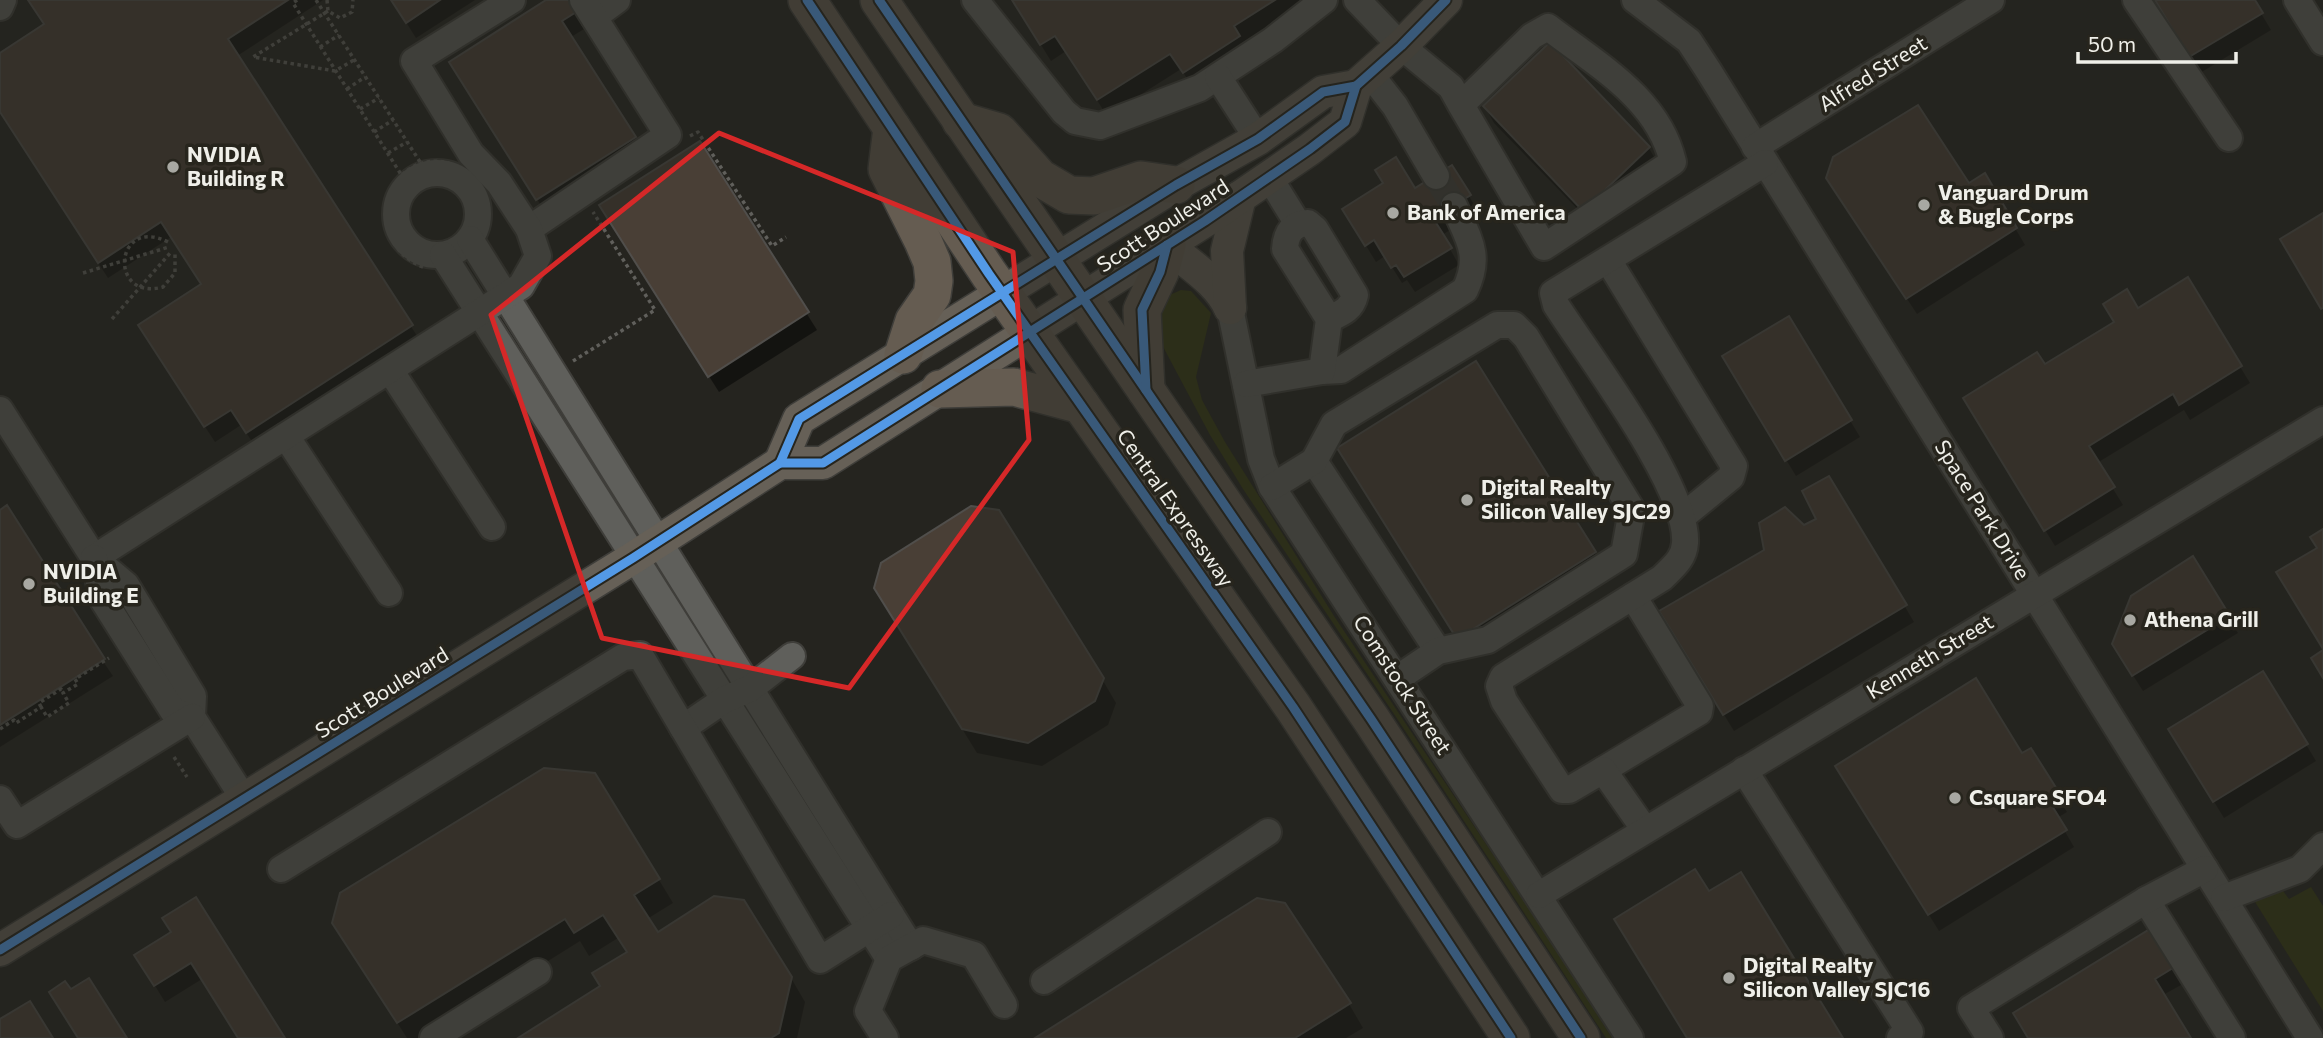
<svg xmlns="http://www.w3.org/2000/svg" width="2323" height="1038" viewBox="0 0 2323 1038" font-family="Commissioner,sans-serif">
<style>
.grass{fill:#353a12}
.shadow{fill:#0007}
.building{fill:#493f36;stroke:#504e4b;stroke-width:2}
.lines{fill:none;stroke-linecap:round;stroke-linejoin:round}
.minor-tunnel{stroke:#43423d;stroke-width:26;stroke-dasharray:26 13;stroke-linecap:butt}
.minor-casing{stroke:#3f3e3a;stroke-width:30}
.major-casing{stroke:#3f3e3a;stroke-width:35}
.highway-casing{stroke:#3f3e3a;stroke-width:40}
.path{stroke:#605f5b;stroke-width:3.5;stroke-dasharray:3.5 3.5;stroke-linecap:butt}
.minor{stroke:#5f5f5b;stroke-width:26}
.major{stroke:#666057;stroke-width:32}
.highway{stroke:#655c51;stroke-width:37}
.cycleway-casing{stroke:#27251d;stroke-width:13}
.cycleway{stroke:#5399e6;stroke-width:9}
.marked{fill:none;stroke:#d62828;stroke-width:5;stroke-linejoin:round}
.poi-dot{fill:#a8a8a2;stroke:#27251d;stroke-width:2.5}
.labels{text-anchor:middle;stroke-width:7;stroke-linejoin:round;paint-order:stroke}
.street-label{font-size:21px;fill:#efefe9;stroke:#27251d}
.poi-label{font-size:21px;font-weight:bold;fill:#efefe9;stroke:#27251d;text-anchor:start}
</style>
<rect width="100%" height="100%" fill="#25241f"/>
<g class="grass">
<path d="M 1181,290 L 1191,291 L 1211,313 L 1196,377 L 1202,400 L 1225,442 L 1334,616 L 1554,946 L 1612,1038 L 1606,1038 L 1396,717 L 1243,489 L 1210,435 L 1160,341 L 1158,319 L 1165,297 Z"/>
<path d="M 2311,887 L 2323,906 L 2323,1011 L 2252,897 L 2281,888 L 2289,899 Z"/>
</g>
<g class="shadow">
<path d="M 29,0 L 323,0 L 237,56 L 421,342 L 257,449 L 241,425 L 215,442 L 150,342 L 203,285 L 171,237 L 108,278 L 0,111 L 0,55 L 46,25 Z"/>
<path d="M 392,0 L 475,0 L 416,38 Z"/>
<path d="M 549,0 L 573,0 L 589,26 L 571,37 L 643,154 L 547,215 L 461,78 Z"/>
<path d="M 1013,0 L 1309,0 L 1242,43 L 1248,53 L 1193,88 L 1181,69 L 1107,116 L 1066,51 L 1051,61 Z"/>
<path d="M 2156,0 L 2253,0 L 2271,30 L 2200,73 Z"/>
<path d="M 1485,107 L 1649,148 L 1658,164 L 1594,226 L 1494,123 Z"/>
<path d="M 700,144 L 817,330 L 719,392 L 611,222 Z"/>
<path d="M 1984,175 L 2025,245 L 1917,314 L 1838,194 L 1968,185 Z"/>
<path d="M 1469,196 L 1478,212 L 1442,235 L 1459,265 L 1415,292 L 1407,280 L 1402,283 L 1385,256 L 1376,262 L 1354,226 Z"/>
<path d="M 2187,280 L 2250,383 L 2190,420 L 2184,410 L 2097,463 L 2123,505 L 2055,546 L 1974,415 L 2044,367 Z"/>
<path d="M 1788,318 L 1860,437 L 1796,476 L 1724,357 Z"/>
<path d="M 1349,465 L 1595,553 L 1604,569 L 1468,655 Z"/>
<path d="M 1829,479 L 1914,622 L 1734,731 L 1671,628 L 1766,551 L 1819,519 Z"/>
<path d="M 0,512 L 113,676 L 0,747 Z"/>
<path d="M 890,612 L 1102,679 L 1116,703 L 1108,725 L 1042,766 L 977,753 Z"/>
<path d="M 2228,617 L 2238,633 L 2143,691 L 2124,661 Z"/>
<path d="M 2263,673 L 2316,761 L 2224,818 L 2180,746 Z"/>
<path d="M 2030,750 L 2067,812 L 2057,818 L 2074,847 L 1939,931 L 1847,783 L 2022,755 Z"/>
<path d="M 659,880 L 673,903 L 647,919 L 657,934 L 791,978 L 805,1002 L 797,1038 L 521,1038 L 602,987 L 628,953 L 618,938 L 589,956 L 580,941 L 425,1038 L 407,1038 L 334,923 Z"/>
<path d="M 2150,932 L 2181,985 L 2163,995 L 2189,1038 L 2030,1038 Z"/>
<path d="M 172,933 L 283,1038 L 239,1038 L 202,979 L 165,1002 L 146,971 Z"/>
<path d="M 1349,1004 L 1363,1028 L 1346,1038 L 1036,1038 Z"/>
</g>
<g class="building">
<path d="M 28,0 L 288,0 L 228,39 L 413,325 L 246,433 L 231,410 L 204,427 L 138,325 L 201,284 L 161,222 L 98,263 L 0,112 L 0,53 L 44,24 Z"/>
<path d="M 391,0 L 440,0 L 406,23 Z"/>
<path d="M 546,0 L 576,0 L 581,9 L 562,21 L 636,137 L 536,200 L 449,62 Z"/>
<path d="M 1012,0 L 1275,0 L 1234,26 L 1240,36 L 1183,73 L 1170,54 L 1097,100 L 1055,36 L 1040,45 Z"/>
<path d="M 2155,0 L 2255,0 L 2263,13 L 2189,57 Z"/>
<path d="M 1550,42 L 1650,147 L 1583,211 L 1483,106 Z"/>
<path d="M 1918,105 L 1969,183 L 1985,173 L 2017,228 L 1906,299 L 1826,178 L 1833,157 Z"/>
<path d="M 700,141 L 809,312 L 708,377 L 599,205 Z"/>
<path d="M 1396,157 L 1415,188 L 1452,165 L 1471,195 L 1433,218 L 1452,248 L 1404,277 L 1396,265 L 1391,268 L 1374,240 L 1365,246 L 1342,209 L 1383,183 L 1375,170 Z"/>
<path d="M 2323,213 L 2323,308 L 2321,309 L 2280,239 Z"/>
<path d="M 2188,277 L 2242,366 L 2179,405 L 2173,394 L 2089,446 L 2115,487 L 2044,531 L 1963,398 L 2037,352 L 2045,364 L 2114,322 L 2103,304 L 2127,289 L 2138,308 Z"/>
<path d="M 1789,316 L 1852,420 L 1785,461 L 1722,356 Z"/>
<path d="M 1476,361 L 1596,552 L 1457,639 L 1337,448 Z"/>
<path d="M 1829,476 L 1907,605 L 1723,715 L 1659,611 L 1764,550 L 1759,523 L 1785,507 L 1804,525 L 1816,519 L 1802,491 Z"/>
<path d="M 7,505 L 105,659 L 0,725 L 0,510 Z"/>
<path d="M 971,506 L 999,510 L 1104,678 L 1095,701 L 1028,743 L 962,729 L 874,588 L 881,563 Z"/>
<path d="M 2323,529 L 2323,649 L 2276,572 L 2317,548 L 2310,537 Z"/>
<path d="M 2193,556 L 2230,616 L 2132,676 L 2112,644 L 2131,596 Z"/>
<path d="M 2323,650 L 2323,678 L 2311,658 Z"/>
<path d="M 2263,671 L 2308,744 L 2213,802 L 2168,729 Z"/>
<path d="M 1976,678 L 2022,753 L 2031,748 L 2060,794 L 2049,801 L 2067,830 L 1928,915 L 1835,766 Z"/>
<path d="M 544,768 L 595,773 L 660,879 L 634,895 L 658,932 L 714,896 L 744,900 L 792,977 L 779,1033 L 771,1038 L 518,1038 L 600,986 L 592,973 L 627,952 L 603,915 L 574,933 L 565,919 L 397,1023 L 332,923 L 340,893 Z"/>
<path d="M 1695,869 L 1709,891 L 1741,872 L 1843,1038 L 1687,1038 L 1614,919 Z"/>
<path d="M 196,897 L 285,1038 L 238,1038 L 191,963 L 154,986 L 134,955 L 171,932 L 162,918 Z"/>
<path d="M 1257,898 L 1285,903 L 1351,1003 L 1295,1038 L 1035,1038 Z"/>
<path d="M 2150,929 L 2173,968 L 2155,979 L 2191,1038 L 2028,1038 L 2013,1013 Z"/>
<path d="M 89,978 L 127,1038 L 78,1038 L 49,992 L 65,981 L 71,989 Z"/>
<path d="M 30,1001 L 53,1038 L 0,1038 L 0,1019 Z"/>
</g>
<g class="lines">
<path class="minor-tunnel" d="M 1436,176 L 1454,206"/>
<g class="minor-casing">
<g id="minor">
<path d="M 975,0 L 1064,112 L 1075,121 L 1100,126 L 1200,88 L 1273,40 L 1324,0"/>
<path d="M 1357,0 L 1401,46 L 1451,87 L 1461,105 L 1544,247 L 1673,162 C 1658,98 1597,65 1548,27 L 1532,36 L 1461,105"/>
<path d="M 1635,0 L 1689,41 L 1708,70 L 2310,1038"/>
<path d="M 2136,0 L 2229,138"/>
<path d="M 2297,0 L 2323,42"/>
<path d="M 0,7 L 3,0"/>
<path d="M 594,17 L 617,0"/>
<path d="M 1370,74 L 1395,106 L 1436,176"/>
<path d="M 1218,77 L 1258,139"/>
<path d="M 1755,147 L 1991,0"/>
<circle cx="437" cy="214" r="41"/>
<path d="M 1269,177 L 1298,224"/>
<path d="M 529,229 L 668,135 L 583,0"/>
<path d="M 470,239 L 911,947"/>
<path d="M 443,255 L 889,959"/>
<path d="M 1608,260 L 1734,466 L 1731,477 L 1682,517"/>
<path d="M 1230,308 L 1261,459 L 1272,487 L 1630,1038"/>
<path d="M 390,370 L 492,527"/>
<path d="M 1322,371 L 1341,370 L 1465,290 C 1482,255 1468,238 1454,206"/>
<path d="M 1246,384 L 1322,371 L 1329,319 L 1285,249 C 1286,233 1292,224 1308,223 L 1315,229 L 1355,295 C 1352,309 1342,313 1329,319"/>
<path d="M 0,410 L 94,558 L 126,585 L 193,696 L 192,717 L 244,799"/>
<path d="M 286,436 L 389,593"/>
<path d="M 1314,461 L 1438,651"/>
<path d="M 1272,487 L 1314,461 L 1334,424 L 1497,325 L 1514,325 L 1526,337 L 1632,510 L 1624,554 L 1488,640 L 1438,651 L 1398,678"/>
<path d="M 94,558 L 521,286 L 538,256 L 529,229 L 499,183 L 471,154 L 414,61 L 512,0"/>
<path d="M 94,558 L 103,600 L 173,711 L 192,717"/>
<path d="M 683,728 L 724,700 L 751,688 L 792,656"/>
<path d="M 1603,770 L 1699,712 L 1700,706 L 1633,596"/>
<path d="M 1744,770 L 1910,1032 L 1900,1038"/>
<path d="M 0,799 L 17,825 L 192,717"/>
<path d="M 1645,830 L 1603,770 L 1569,790 L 1562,790 L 1504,701 L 1499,686 L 1503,677 L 1662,578 C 1673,567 1684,559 1685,543 C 1689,488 1588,355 1556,305 L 1553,293 L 1765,163"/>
<path d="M 281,869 L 623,657 L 640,655 L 820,960 L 891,915"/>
<path d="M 1539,895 L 2323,420"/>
<path d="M 2224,898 L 2300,869 L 2323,846"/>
<path d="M 2146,900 L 2232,1038"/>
<path d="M 1044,981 L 1268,832"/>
<path d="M 433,1038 L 538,972"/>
<path d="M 885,1038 L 868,1011 L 889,959 L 923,940 L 974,955 L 1004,1005"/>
<path d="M 1990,1038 L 1971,1008 L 2146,900 L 2205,869"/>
</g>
</g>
<g class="major-casing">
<g id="major">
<path d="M 1167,245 C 1189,265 1217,280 1230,308"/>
<path d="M 1230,308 L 1227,251 L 1240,197"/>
<path d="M 780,463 L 799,419 L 1176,185 L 1258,139 L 1323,92 L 1356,86"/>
<path d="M 0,950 L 633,558 L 780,463 L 823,463 L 1205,221 L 1310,149 L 1345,122 L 1356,86 L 1401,46 L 1446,0"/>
</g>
</g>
<g class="highway-casing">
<g id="highway">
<path d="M 807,0 L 989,274 L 1293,707 L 1511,1038"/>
<path d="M 879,0 L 1371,719 L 1581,1038"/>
<path d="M 961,121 L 999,132 L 1040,178 L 1069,195 L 1094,196 L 1141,180 L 1176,185"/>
<path d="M 892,128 L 887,169 L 923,241 L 932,262 L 934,281 L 932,295 L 914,321 L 903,355"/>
<path d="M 940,389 L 1014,387 L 1081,405"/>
<path d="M 1146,390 L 1142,310 L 1160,272 L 1167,245"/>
</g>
</g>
<g class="path">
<path d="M 297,0 L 293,3 L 402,176"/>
<path d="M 316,0 L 422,165"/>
<path d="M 327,0 L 328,11 L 340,18 L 352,12 L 353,0"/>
<path d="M 328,11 L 253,57 L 335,71 L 354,60"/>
<path d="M 320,47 L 339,35"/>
<path d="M 347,89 L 365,77"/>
<path d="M 360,109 L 379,98"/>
<path d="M 374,132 L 393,120"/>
<path d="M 690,136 L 698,132 L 772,246 L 786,237"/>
<path d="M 388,153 L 407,142"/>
<path d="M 168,242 C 114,215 108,302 163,287 L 175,273 L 175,253"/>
<path d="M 423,267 C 359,242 386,147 449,163"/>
<path d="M 83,273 L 169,247"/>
<path d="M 112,319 L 172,251"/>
<path d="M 573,361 L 655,310 L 593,212"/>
<path d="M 41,707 L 39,703 L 61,689 L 63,693"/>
<path d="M 0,729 L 14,720 L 16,723 L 41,707 L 47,717 L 69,703 L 63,693 L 78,684 L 75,679 L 109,658"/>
<path d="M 174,757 L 187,777"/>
</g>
<use href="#minor" class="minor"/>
<use href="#major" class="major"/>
<use href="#highway" class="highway"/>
<g class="cycleway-casing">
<g id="cycleway">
<path d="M 807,0 L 989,274 L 1293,707 L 1511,1038"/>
<path d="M 879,0 L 1371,719 L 1581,1038"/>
<path d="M 1146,390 L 1142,310 L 1160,272 L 1167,245"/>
<path d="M 780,463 L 799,419 L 1176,185 L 1258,139 L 1323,92 L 1356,86"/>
<path d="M 0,950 L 633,558 L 780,463 L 823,463 L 1205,221 L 1310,149 L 1345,122 L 1356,86 L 1401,46 L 1446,0"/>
</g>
</g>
<use href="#cycleway" class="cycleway"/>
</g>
<path d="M0 0H2323V1038H0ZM 719,133 L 1013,252 L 1029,440 L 849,688 L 602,638 L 491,315 Z" fill="#25241f" fill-opacity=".55" fill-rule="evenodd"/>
<path class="marked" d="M 719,133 L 1013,252 L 1029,440 L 849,688 L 602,638 L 491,315 Z"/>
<g class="poi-dot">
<circle cx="173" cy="167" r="7"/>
<circle cx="1924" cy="205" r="7"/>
<circle cx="1393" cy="213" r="7"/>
<circle cx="1467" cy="500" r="7"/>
<circle cx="29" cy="584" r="7"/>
<circle cx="2130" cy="620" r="7"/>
<circle cx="1955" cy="798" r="7"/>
<circle cx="1729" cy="978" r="7"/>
</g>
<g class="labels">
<g class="street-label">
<text transform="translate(1873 74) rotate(-32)" y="7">Alfred Street</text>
<text transform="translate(1163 226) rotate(-33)" y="7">Scott Boulevard</text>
<text transform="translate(1175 508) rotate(55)" y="7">Central Expressway</text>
<text transform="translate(1982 510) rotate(58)" y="7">Space Park Drive</text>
<text transform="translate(1930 657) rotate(-31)" y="7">Kenneth Street</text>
<text transform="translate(1402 685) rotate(57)" y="7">Comstock Street</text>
<text transform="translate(382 693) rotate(-32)" y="7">Scott Boulevard</text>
</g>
<g class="poi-label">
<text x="187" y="162">NVIDIA<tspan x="187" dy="24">Building R</tspan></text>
<text x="1938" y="200">Vanguard Drum<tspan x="1938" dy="24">&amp; Bugle Corps</tspan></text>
<text x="1407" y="220">Bank of America</text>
<text x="1481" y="495">Digital Realty<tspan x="1481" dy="24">Silicon Valley SJC29</tspan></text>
<text x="43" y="579">NVIDIA<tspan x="43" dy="24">Building E</tspan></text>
<text x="2144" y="627">Athena Grill</text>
<text x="1969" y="805">Csquare SFO4</text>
<text x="1743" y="973">Digital Realty<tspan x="1743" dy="24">Silicon Valley SJC16</tspan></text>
</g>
</g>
<path d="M2078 52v10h158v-10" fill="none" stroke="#efefe9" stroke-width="3.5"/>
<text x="2088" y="52" font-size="21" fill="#efefe9" stroke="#27251d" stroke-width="5" paint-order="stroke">50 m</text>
</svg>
